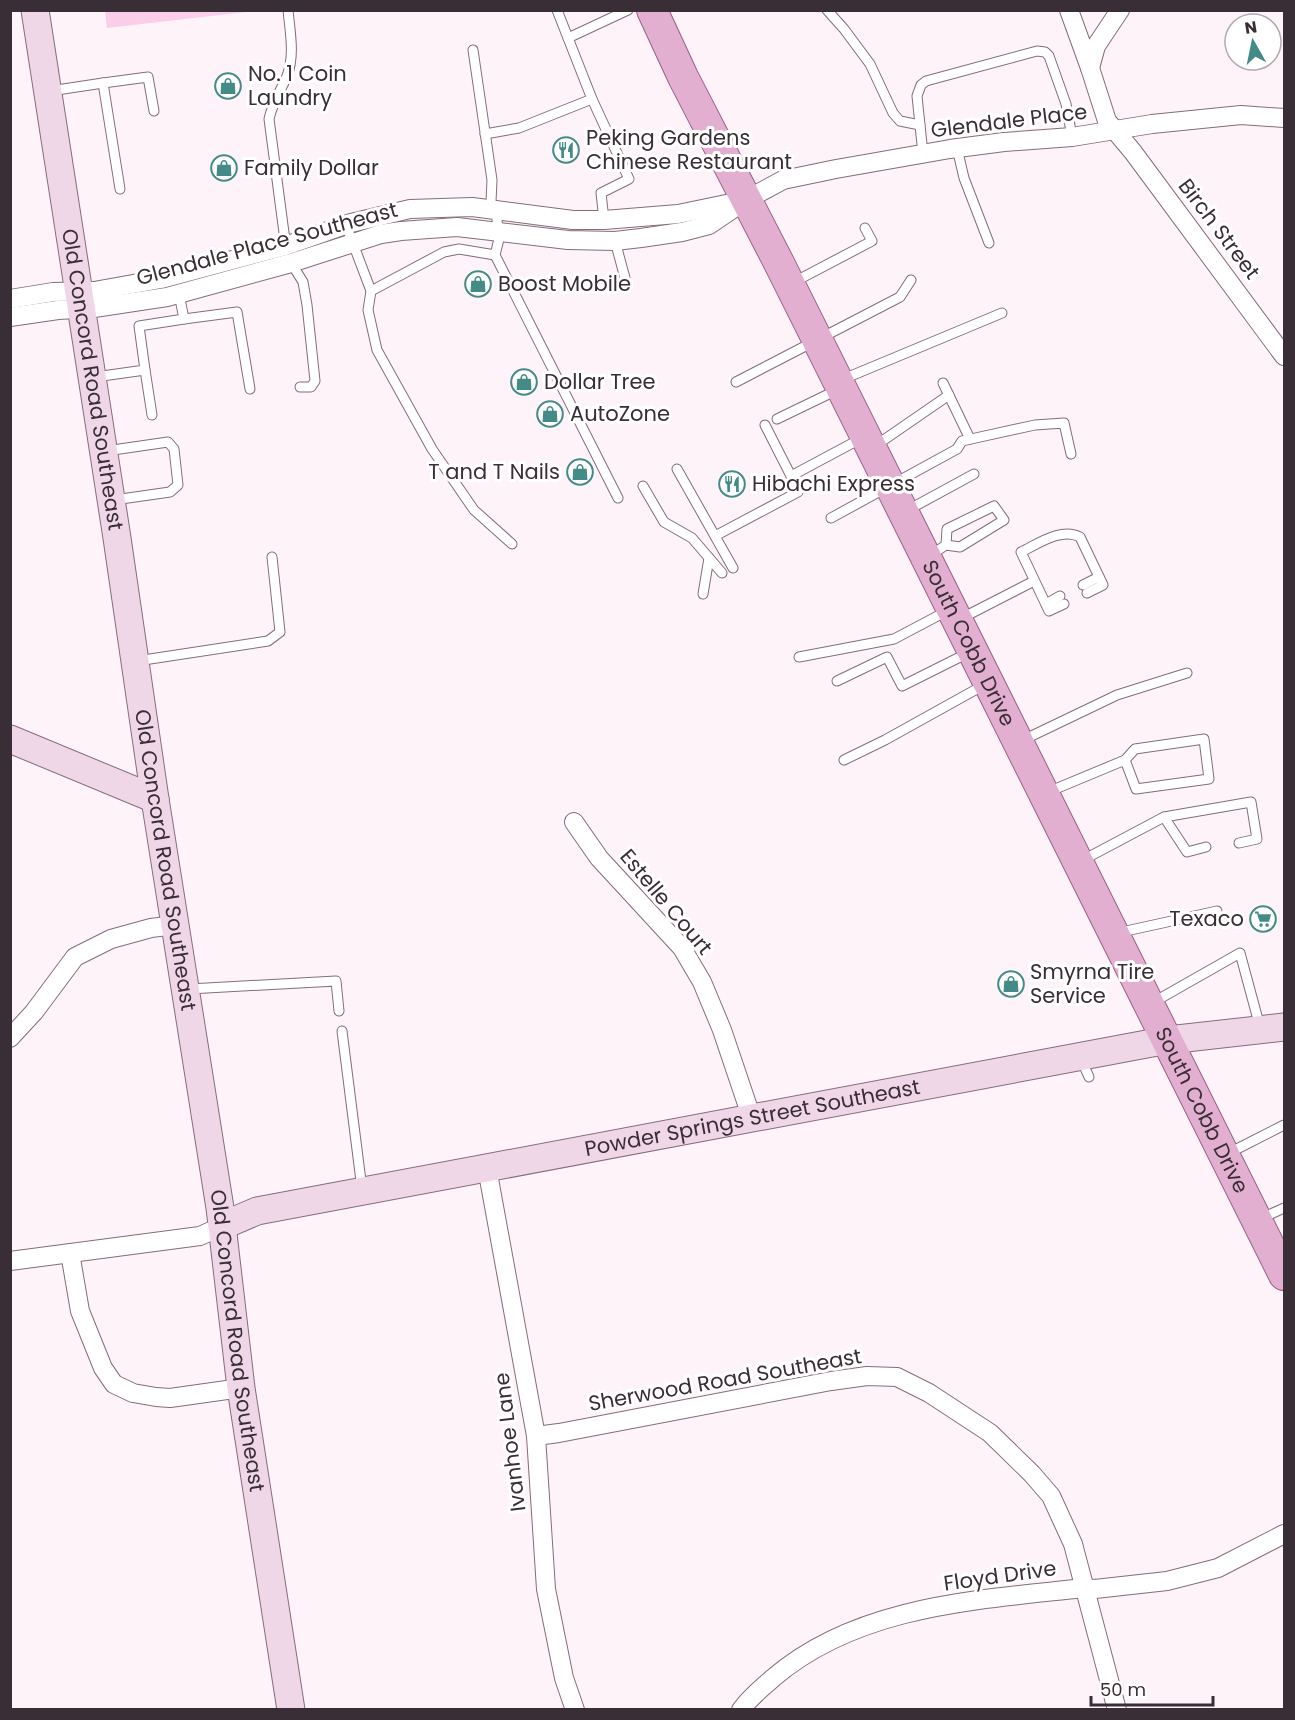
<svg xmlns="http://www.w3.org/2000/svg" width="1295" height="1720" viewBox="0 0 1295 1720" font-family="Poppins,sans-serif">
<style>
.green{fill:#facee9}
.lines{fill:none;stroke-linecap:round;stroke-linejoin:round}
.lane-casing{stroke:#856c7b;stroke-width:11}
.street-casing{stroke:#856c7b;stroke-width:20}
.secondary-casing{stroke:#856c7b;stroke-width:29}
.primary-casing{stroke:#9a5f86;stroke-width:32}
.lane{stroke:#fff;stroke-width:9}
.street{stroke:#fff;stroke-width:18}
.secondary{stroke:#f0d7e8;stroke-width:27}
.primary{stroke:#e2afd1;stroke-width:30}
.labels{text-anchor:middle;stroke-width:6;stroke-linejoin:round;paint-order:stroke}
.poi-label{font-size:21px;fill:#392e35;stroke:#fff;text-anchor:start}
.street-label{font-size:21px;fill:#392e35;stroke:#fff}
</style>
<rect width="100%" height="100%" fill="#fff3fa"/>
<path class="green" d="M 105,11 L 105,10 L 255,11 L 107,28 Z"/>
<g class="lines">
<g class="lane-casing">
<g id="lane">
<path d="M 557,10 L 592,99 L 629,179 L 601,193 L 604,220"/>
<path d="M 827,10 L 844,29 L 870,64 L 893,113 L 900,121 L 920,125"/>
<path d="M 568,38 L 628,10"/>
<path d="M 473,50 L 492,180 L 491,202 L 496,210 L 499,239 L 495,255 L 618,498"/>
<path d="M 103,83 L 148,77 L 154,111"/>
<path d="M 50,91 L 103,83 L 120,189"/>
<path d="M 485,134 L 519,128 L 592,99"/>
<path d="M 957,148 L 964,178 L 989,243"/>
<path d="M 923,154 L 917,96 L 921,85 L 926,81 L 1037,51 L 1045,52 L 1049,56 L 1066,104 L 1072,137"/>
<path d="M 346,225 L 371,291"/>
<path d="M 615,241 L 625,278"/>
<path d="M 286,248 L 269,119 C 272,104 281,90 287,76 C 295,55 290,32 288,10"/>
<path d="M 495,255 L 459,249 L 444,252 L 371,291 L 368,310 L 377,350 L 432,449 L 474,510 L 512,544"/>
<path d="M 290,261 L 303,282 L 307,305 L 315,381 L 311,387 L 300,387"/>
<path d="M 794,282 L 872,241 L 865,228"/>
<path d="M 184,319 L 237,312 L 250,389"/>
<path d="M 145,370 L 152,415"/>
<path d="M 95,377 L 145,370 L 139,326 L 184,319 L 179,294"/>
<path d="M 841,380 L 1002,313"/>
<path d="M 736,382 L 900,297 L 911,280"/>
<path d="M 943,383 L 970,439"/>
<path d="M 777,419 L 837,390"/>
<path d="M 765,425 L 791,476"/>
<path d="M 875,446 L 949,395"/>
<path d="M 106,451 L 168,442 L 174,449 L 178,485 L 170,492 L 114,500"/>
<path d="M 677,469 L 733,568"/>
<path d="M 643,486 L 664,522 L 692,538 L 722,573"/>
<path d="M 906,511 L 974,474"/>
<path d="M 831,518 L 957,449 L 962,441 L 1035,425 L 1064,423 L 1071,454"/>
<path d="M 715,536 L 798,492 L 791,476 L 862,438"/>
<path d="M 929,556 L 946,545 L 960,547 L 1004,520 L 994,506 L 947,529 L 946,545"/>
<path d="M 1083,585 L 1099,577"/>
<path d="M 703,594 L 709,558"/>
<path d="M 1046,604 L 1060,596"/>
<path d="M 1064,604 L 1049,611 L 1021,552 C 1038,544 1061,527 1080,537 L 1103,585 L 1087,593"/>
<path d="M 960,619 L 1034,581"/>
<path d="M 799,657 L 894,639 L 947,611"/>
<path d="M 137,661 L 268,641 L 280,632 L 272,557"/>
<path d="M 837,681 L 887,657 L 902,686 L 968,653"/>
<path d="M 1021,741 L 1117,695 L 1187,673"/>
<path d="M 844,760 L 885,740 L 984,685"/>
<path d="M 1048,792 L 1125,760 L 1135,749 L 1204,739 L 1209,779 L 1136,789 L 1125,760"/>
<path d="M 1206,847 L 1187,852 L 1164,817 L 1251,802 L 1257,839 L 1239,843"/>
<path d="M 1081,861 L 1164,817"/>
<path d="M 1117,933 L 1217,911"/>
<path d="M 189,989 L 336,981 L 339,1011"/>
<path d="M 1152,1003 L 1240,953 L 1260,1027"/>
<path d="M 342,1031 L 362,1189"/>
<path d="M 1081,1059 L 1089,1077"/>
<path d="M 1227,1154 L 1284,1125"/>
<path d="M 1260,1219 L 1284,1208"/>
</g>
</g>
<g class="street-casing">
<g id="street">
<path d="M 1069,10 L 1090,68 L 1096,46 L 1120,10"/>
<path d="M 1090,68 L 1107,121 L 1133,152 L 1284,356"/>
<path d="M 10,299 L 53,292 L 94,291 L 161,279 L 285,246 L 351,223 L 410,209 L 472,207 L 573,220 L 604,220 L 678,214 L 736,202"/>
<path d="M 10,317 L 58,310 L 94,308 L 167,297 L 291,263 L 381,234 L 401,231 L 457,227 L 568,240 L 615,241 L 641,238 L 682,232 L 709,225 L 746,200 L 783,180 L 836,169 L 950,149 L 1004,142 L 1072,137 L 1152,124 L 1241,115 L 1284,118"/>
<path d="M 574,822 L 599,858 L 682,948 L 702,982 L 722,1030 L 748,1107 L 746,1119"/>
<path d="M 10,1038 L 34,1012 L 75,957 L 111,939 L 151,928 L 175,925"/>
<path d="M 487,1168 L 536,1436 L 546,1589 L 564,1678 L 575,1710"/>
<path d="M 70,1253 L 80,1311 L 103,1368 L 114,1384 L 133,1393 L 156,1397 L 170,1398 L 241,1388"/>
<path d="M 10,1261 L 200,1236 L 222,1226"/>
<path d="M 536,1436 L 559,1433 L 831,1381 L 867,1376 L 897,1377 L 929,1393 L 990,1433 L 1032,1474 L 1051,1496 L 1073,1544 L 1117,1710"/>
<path d="M 741,1710 C 750,1697 762,1688 773,1678 C 858,1605 978,1600 1084,1588 L 1095,1589 L 1167,1581 L 1218,1568 L 1284,1534"/>
</g>
</g>
<g class="secondary-casing">
<g id="secondary">
<path id="s1" d="M 35,10 L 117,538 L 155,799 L 220,1208 L 241,1388 L 291,1710"/>
<path d="M 10,739 L 155,799"/>
<path id="s2" d="M 222,1226 L 257,1211 L 1168,1040 L 1284,1027"/>
</g>
</g>
<g class="primary-casing">
<g id="primary">
<path id="s3" d="M 652,10 L 683,77 L 779,263 L 1284,1275"/>
</g>
</g>
<use href="#lane" class="lane"/>
<use href="#street" class="street"/>
<use href="#secondary" class="secondary"/>
<use href="#primary" class="primary"/>
</g>
<defs>
<g id="shop-ring" transform="scale(1.35)"><circle r="9.5" fill="#fff" stroke="#448b87" stroke-width="1.5"/><path d="M-5-2.5h2.3a2.7 3.5 0 0 1 5.4 0H5L5.5 6h-11ZM-1.5-2.5h3a1.5 2.3 0 0 0-3 0Z" fill="#448b87"/></g>
<g id="restaurant-ring" transform="scale(1.35)"><circle r="9.5" fill="#fff" stroke="#448b87" stroke-width="1.5"/><path d="M-5-6h1v4h1v-4h1v4h1v-4h1v5L-1.5 .5V6h-2V.5L-5-1ZM5-6V6H3V1.5H1.5Q1.5-4 5-6Z" fill="#448b87"/></g>
<g id="supermarket-ring" transform="scale(1.35)"><circle r="9.5" fill="#fff" stroke="#448b87" stroke-width="1.5"/><path d="M-6-5.5h2.5l.6 2H6L4.5 2H-2.5L-4.4-4H-6ZM-1.5 3.2a1.3 1.3 0 1 0 .1 0ZM3 3.2a1.3 1.3 0 1 0 .1 0Z" fill="#448b87"/></g>
</defs>
<g fill-rule="evenodd">
<use href="#shop-ring" x="228" y="86"/>
<use href="#restaurant-ring" x="566" y="150"/>
<use href="#shop-ring" x="224" y="168"/>
<use href="#shop-ring" x="478" y="284"/>
<use href="#shop-ring" x="524" y="382"/>
<use href="#shop-ring" x="550" y="414"/>
<use href="#shop-ring" x="580" y="472"/>
<use href="#restaurant-ring" x="732" y="484"/>
<use href="#supermarket-ring" x="1263" y="919"/>
<use href="#shop-ring" x="1011" y="984"/>
</g>
<g class="labels">
<g class="poi-label">
<text x="248" y="81">No. 1 Coin<tspan x="248" dy="24">Laundry</tspan></text>
<text x="586" y="145">Peking Gardens<tspan x="586" dy="24">Chinese Restaurant</tspan></text>
<text x="244" y="175">Family Dollar</text>
<text x="498" y="291">Boost Mobile</text>
<text x="544" y="389">Dollar Tree</text>
<text x="570" y="421">AutoZone</text>
<text x="560" y="479" text-anchor="end">T and T Nails</text>
<text x="752" y="491">Hibachi Express</text>
<text x="1244" y="926" text-anchor="end">Texaco</text>
<text x="1030" y="979">Smyrna Tire<tspan x="1030" dy="24">Service</tspan></text>
</g>
<g class="street-label">
<text transform="translate(1009 121) rotate(-7)" y="7">Glendale Place</text>
<text transform="translate(1219 229) rotate(53)" y="7">Birch Street</text>
<text transform="translate(267 244) rotate(-15)" y="7">Glendale Place Southeast</text>
<text dy="7" stroke="none"><textPath href="#s1" startOffset="374">Old Concord Road Southeast</textPath></text>
<text dy="7" stroke="none"><textPath href="#s3" startOffset="708">South Cobb Drive</textPath></text>
<text dy="7" stroke="none"><textPath href="#s1" startOffset="860">Old Concord Road Southeast</textPath></text>
<text transform="translate(666 902) rotate(50)" y="7">Estelle Court</text>
<text dy="7" stroke="none"><textPath href="#s3" startOffset="1230">South Cobb Drive</textPath></text>
<text dy="7" stroke="none"><textPath href="#s2" startOffset="542">Powder Springs Street Southeast</textPath></text>
<text dy="7" stroke="none"><textPath href="#s1" startOffset="1346">Old Concord Road Southeast</textPath></text>
<text transform="translate(725 1380) rotate(-10)" y="7">Sherwood Road Southeast</text>
<text transform="translate(510 1442) rotate(-97)" y="7">Ivanhoe Lane</text>
<text transform="translate(1000 1576) rotate(-8)" y="7">Floyd Drive</text>
</g>
</g>
<rect width="1295" height="1720" fill="none" stroke="#392e35" stroke-width="24"/>
<g transform="translate(1253 42) rotate(351)"><circle r="28" fill="#ffffff" stroke="#b0abae" stroke-width="1.5"/>
<path d="M0-4.5L10 22L0 15L-10 22Z" fill="#448b87"/>
<text y="-9" font-size="16" font-weight="bold" text-anchor="middle" fill="#392e35">N</text>
</g>
<path d="M1091 1696v9h122v-9" fill="none" stroke="#392e35" stroke-width="3"/>
<text x="1100" y="1696" font-size="18" fill="#392e35" stroke="#ffffff" stroke-width="4.5" paint-order="stroke">50 m</text>
</svg>
